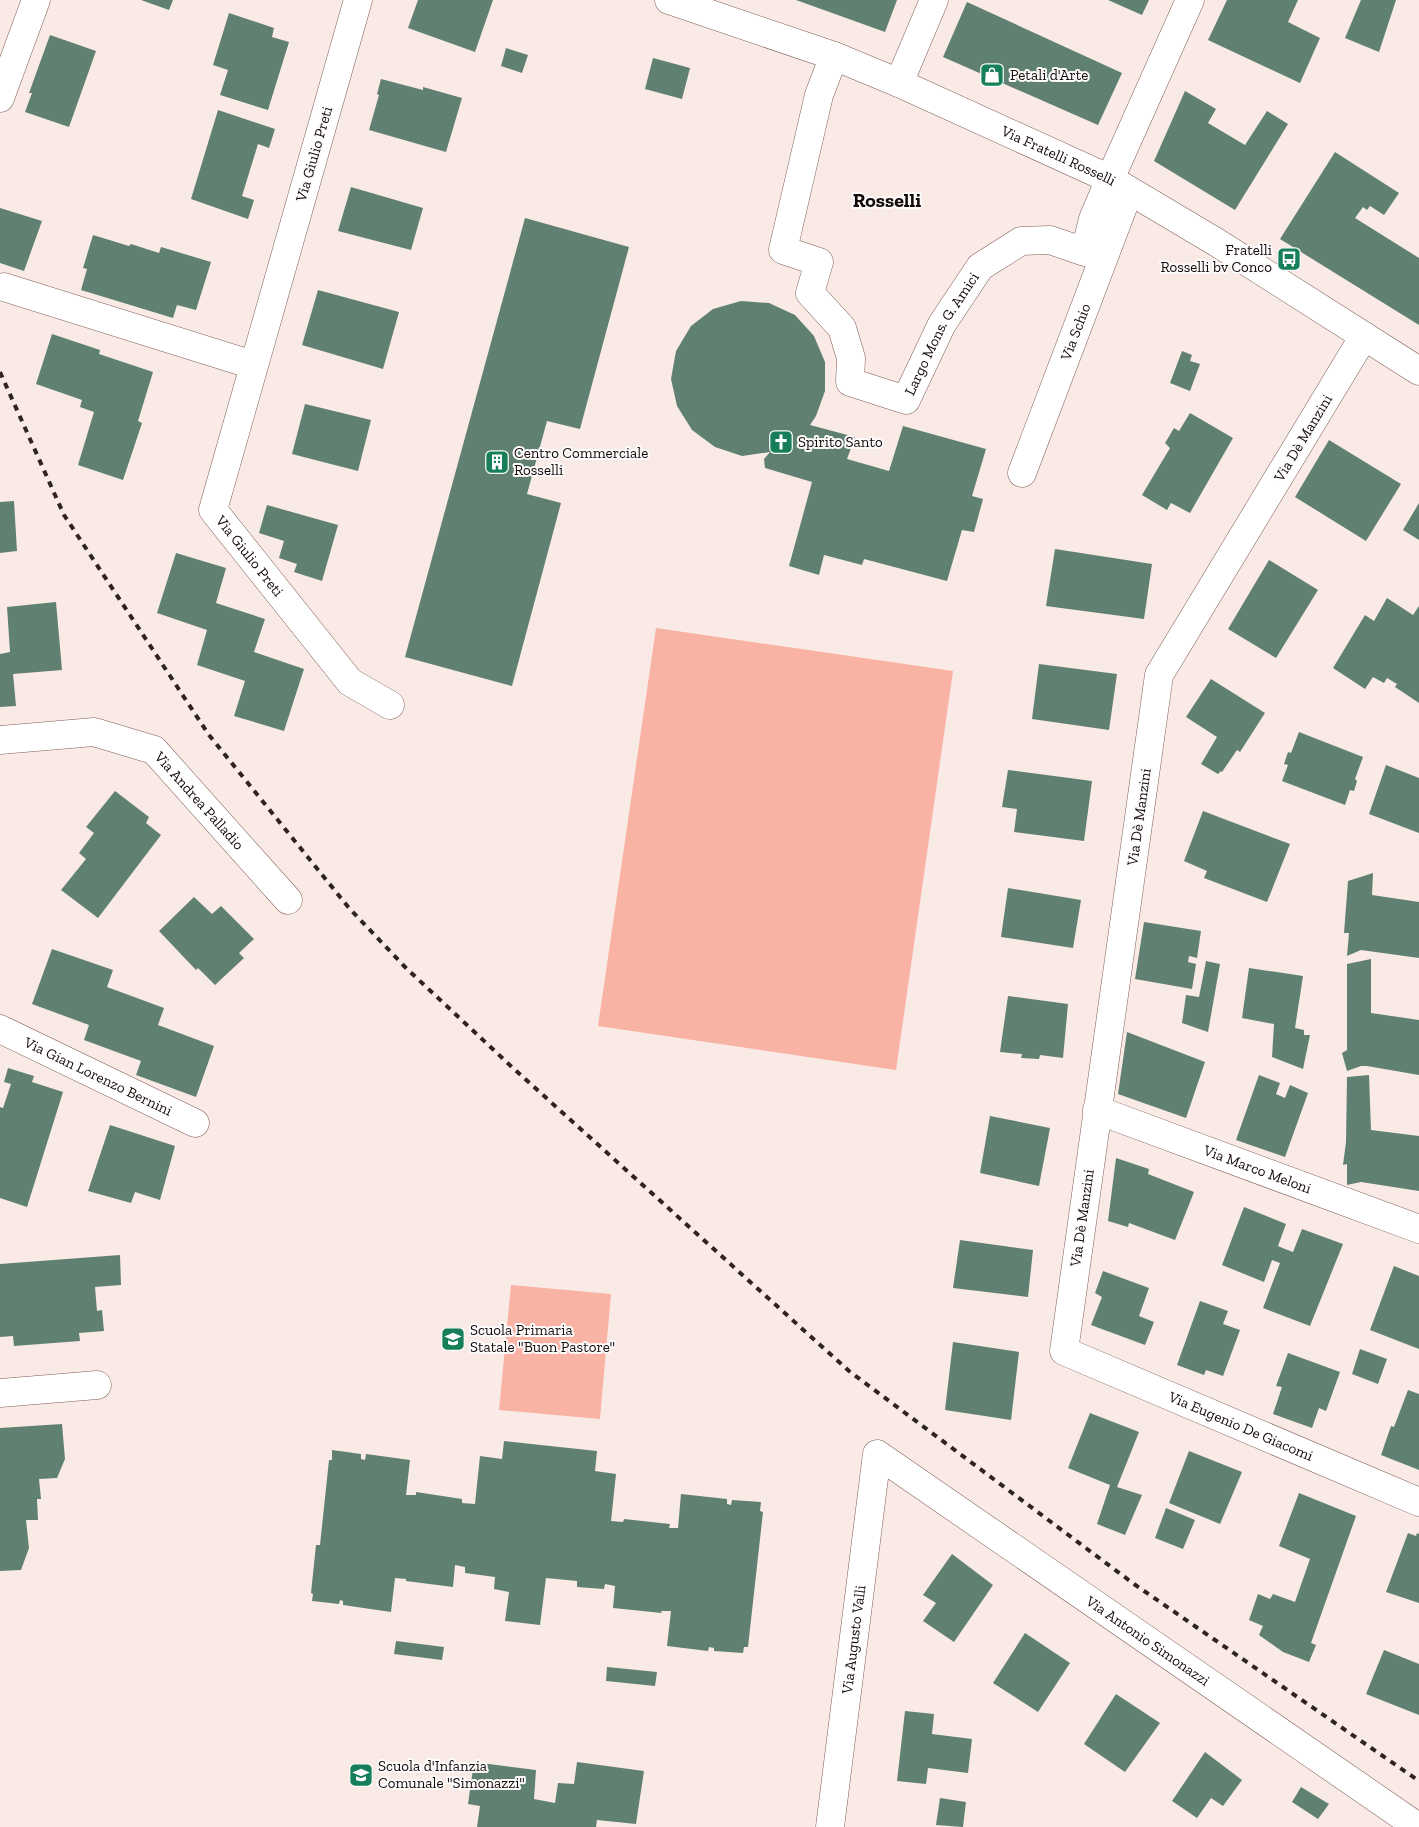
<svg xmlns="http://www.w3.org/2000/svg" width="1419" height="1827" viewBox="0 0 1419 1827" font-family="'Zilla Slab',serif">
<style>
.green{fill:#f9b3a4}
.building{fill:#608171}
.lines{fill:none;stroke-linecap:round;stroke-linejoin:round}
.minor-casing{stroke:#7f5e57;stroke-width:29}
.minor{stroke:#fff;stroke-width:28}
.rail{stroke:#2f2320;stroke-width:4;stroke-dasharray:6 6;stroke-linecap:butt}
.labels{text-anchor:middle;stroke-width:4;stroke-linejoin:round;paint-order:stroke}
.poi-label{font-size:15px;fill:#150907;stroke:#fbfbfb;text-anchor:start}
.street-label{font-size:15px;fill:#150907;stroke:#fbfbfb}
.district-label{font-size:20px;font-weight:bold;fill:#150907;stroke:#fbfbfb}
</style>
<rect width="100%" height="100%" fill="#faeae6"/>
<g class="green">
<path d="M 656,628 L 953,671 L 896,1070 L 598,1026 Z"/>
<path d="M 511,1285 L 611,1294 L 600,1419 L 499,1410 Z"/>
</g>
<g class="building">
<path d="M 141,0 L 173,0 L 169,10 Z"/>
<path d="M 418,0 L 493,0 L 475,52 L 408,28 Z"/>
<path d="M 796,0 L 897,0 L 885,32 Z"/>
<path d="M 1108,0 L 1149,0 L 1142,15 Z"/>
<path d="M 1227,0 L 1298,0 L 1288,22 L 1320,38 L 1300,83 L 1208,40 Z"/>
<path d="M 1361,0 L 1396,0 L 1379,52 L 1345,38 Z"/>
<path d="M 967,2 L 1122,73 L 1098,125 L 943,57 Z"/>
<path d="M 229,13 L 274,28 L 272,37 L 289,42 L 268,110 L 220,95 L 228,70 L 213,65 Z"/>
<path d="M 50,35 L 96,51 L 69,127 L 25,112 L 32,93 L 29,93 Z"/>
<path d="M 506,48 L 528,55 L 522,73 L 501,66 Z"/>
<path d="M 653,58 L 690,68 L 682,99 L 645,89 Z"/>
<path d="M 381,79 L 423,90 L 423,87 L 462,98 L 446,152 L 369,130 L 379,95 L 377,94 Z"/>
<path d="M 1185,91 L 1216,109 L 1208,123 L 1245,145 L 1267,111 L 1288,124 L 1235,210 L 1154,161 Z"/>
<path d="M 218,110 L 275,129 L 269,148 L 258,144 L 242,196 L 254,200 L 248,219 L 191,199 Z"/>
<path d="M 1335,152 L 1399,193 L 1384,215 L 1370,206 L 1367,210 L 1363,207 L 1355,218 L 1419,258 L 1419,325 L 1280,239 Z"/>
<path d="M 351,187 L 423,208 L 411,250 L 338,231 Z"/>
<path d="M 0,208 L 42,221 L 24,271 L 0,263 Z"/>
<path d="M 525,218 L 629,247 L 580,429 L 547,421 L 527,494 L 561,503 L 512,686 L 405,657 Z"/>
<path d="M 93,235 L 129,246 L 131,244 L 159,253 L 161,247 L 211,262 L 196,310 L 177,305 L 173,318 L 81,290 L 87,269 L 83,268 Z"/>
<path d="M 318,290 L 399,312 L 383,369 L 302,345 Z"/>
<path d="M 741,301 L 769,303 L 795,315 L 814,336 L 825,362 L 825,391 L 816,416 L 810,425 L 855,437 L 847,459 L 889,471 L 903,426 L 986,449 L 972,496 L 983,499 L 974,532 L 962,530 L 947,581 L 864,559 L 862,565 L 824,555 L 819,575 L 789,566 L 812,482 L 765,468 L 764,459 L 770,452 L 742,456 L 715,447 L 692,430 L 677,406 L 671,379 L 676,351 L 691,326 L 713,309 Z"/>
<path d="M 52,334 L 100,350 L 99,354 L 153,372 L 138,421 L 142,423 L 123,480 L 78,465 L 94,412 L 80,407 L 82,400 L 36,384 Z"/>
<path d="M 1182,351 L 1192,355 L 1190,361 L 1200,364 L 1190,391 L 1170,383 Z"/>
<path d="M 305,404 L 371,420 L 358,471 L 292,454 Z"/>
<path d="M 1190,413 L 1233,438 L 1190,513 L 1171,503 L 1167,510 L 1142,495 L 1170,448 L 1165,443 L 1174,428 L 1179,431 Z"/>
<path d="M 1329,440 L 1401,484 L 1366,541 L 1295,497 Z"/>
<path d="M 14,501 L 17,551 L 0,553 L 0,502 Z"/>
<path d="M 1419,503 L 1419,540 L 1403,530 Z"/>
<path d="M 267,505 L 338,525 L 322,581 L 294,572 L 297,564 L 279,558 L 284,541 L 259,533 Z"/>
<path d="M 1055,549 L 1152,564 L 1144,619 L 1046,606 Z"/>
<path d="M 176,553 L 226,568 L 216,603 L 265,619 L 254,652 L 304,669 L 284,731 L 234,716 L 245,681 L 197,665 L 207,630 L 157,613 Z"/>
<path d="M 1269,560 L 1318,590 L 1276,658 L 1228,629 Z"/>
<path d="M 1387,598 L 1413,615 L 1419,606 L 1419,703 L 1395,687 L 1397,684 L 1387,678 L 1384,683 L 1373,677 L 1365,689 L 1333,668 L 1365,615 L 1374,621 Z"/>
<path d="M 56,602 L 62,670 L 13,674 L 16,706 L 0,707 L 0,654 L 10,652 L 7,607 Z"/>
<path d="M 1039,664 L 1117,674 L 1109,730 L 1032,719 Z"/>
<path d="M 1211,679 L 1265,713 L 1240,752 L 1237,750 L 1222,772 L 1221,771 L 1218,774 L 1201,764 L 1217,737 L 1186,717 Z"/>
<path d="M 1299,732 L 1363,757 L 1355,779 L 1357,781 L 1354,791 L 1350,790 L 1345,805 L 1282,781 L 1288,765 L 1284,764 L 1288,752 L 1291,753 Z"/>
<path d="M 1386,765 L 1419,778 L 1419,833 L 1369,814 Z"/>
<path d="M 1008,770 L 1092,781 L 1084,841 L 1014,832 L 1017,809 L 1002,807 Z"/>
<path d="M 115,791 L 149,817 L 146,823 L 161,835 L 98,918 L 61,890 L 86,859 L 79,853 L 94,833 L 86,827 Z"/>
<path d="M 1203,811 L 1290,844 L 1267,902 L 1204,878 L 1207,871 L 1184,861 Z"/>
<path d="M 1373,873 L 1372,895 L 1419,902 L 1419,958 L 1361,950 L 1347,956 L 1349,933 L 1344,933 L 1348,881 Z"/>
<path d="M 1008,888 L 1081,900 L 1073,948 L 1001,937 Z"/>
<path d="M 194,897 L 212,914 L 221,906 L 254,939 L 239,953 L 244,958 L 215,985 L 198,968 L 196,970 L 159,931 Z"/>
<path d="M 1144,922 L 1201,931 L 1197,958 L 1189,956 L 1188,962 L 1196,964 L 1192,989 L 1135,979 Z"/>
<path d="M 52,949 L 113,970 L 107,987 L 164,1008 L 158,1025 L 214,1046 L 196,1097 L 136,1075 L 141,1061 L 84,1040 L 89,1025 L 32,1004 Z"/>
<path d="M 1371,959 L 1371,1013 L 1419,1020 L 1419,1075 L 1367,1066 L 1361,1066 L 1347,1071 L 1342,1053 L 1347,1050 L 1347,964 Z"/>
<path d="M 1206,961 L 1220,964 L 1208,1032 L 1182,1023 L 1186,995 L 1199,997 Z"/>
<path d="M 1249,968 L 1303,976 L 1295,1028 L 1304,1030 L 1304,1035 L 1310,1035 L 1303,1069 L 1272,1057 L 1274,1024 L 1242,1018 Z"/>
<path d="M 1008,996 L 1068,1004 L 1063,1058 L 1040,1055 L 1039,1059 L 1021,1058 L 1022,1054 L 1000,1052 Z"/>
<path d="M 1127,1032 L 1205,1062 L 1186,1118 L 1118,1094 Z"/>
<path d="M 8,1068 L 34,1076 L 32,1082 L 63,1092 L 27,1207 L 0,1198 L 0,1107 L 3,1108 L 11,1084 L 4,1082 Z"/>
<path d="M 1259,1075 L 1280,1083 L 1276,1094 L 1285,1098 L 1290,1085 L 1308,1093 L 1285,1157 L 1236,1140 Z"/>
<path d="M 1369,1075 L 1371,1130 L 1419,1136 L 1419,1191 L 1361,1182 L 1347,1185 L 1347,1164 L 1343,1165 L 1346,1142 L 1347,1077 Z"/>
<path d="M 990,1116 L 1050,1128 L 1039,1186 L 980,1173 Z"/>
<path d="M 110,1125 L 175,1146 L 160,1200 L 135,1192 L 131,1203 L 88,1191 Z"/>
<path d="M 1116,1158 L 1149,1169 L 1148,1174 L 1194,1192 L 1175,1240 L 1129,1223 L 1128,1227 L 1108,1221 Z"/>
<path d="M 1244,1207 L 1286,1224 L 1278,1246 L 1285,1249 L 1293,1252 L 1302,1229 L 1343,1244 L 1310,1326 L 1263,1308 L 1280,1263 L 1272,1260 L 1264,1282 L 1222,1265 Z"/>
<path d="M 960,1240 L 1033,1250 L 1028,1297 L 953,1288 Z"/>
<path d="M 120,1255 L 121,1285 L 95,1287 L 97,1311 L 102,1310 L 104,1331 L 79,1333 L 80,1341 L 14,1346 L 13,1336 L 0,1337 L 0,1264 Z"/>
<path d="M 1394,1266 L 1419,1276 L 1419,1349 L 1370,1330 Z"/>
<path d="M 1103,1271 L 1149,1288 L 1139,1316 L 1154,1322 L 1145,1345 L 1091,1325 L 1102,1297 L 1095,1293 Z"/>
<path d="M 1200,1301 L 1228,1311 L 1223,1324 L 1240,1330 L 1223,1376 L 1206,1370 L 1204,1375 L 1177,1365 Z"/>
<path d="M 953,1342 L 1019,1352 L 1011,1420 L 945,1410 Z"/>
<path d="M 1360,1349 L 1387,1359 L 1378,1384 L 1352,1374 Z"/>
<path d="M 1288,1353 L 1340,1372 L 1326,1411 L 1319,1408 L 1312,1428 L 1273,1414 L 1282,1387 L 1276,1386 Z"/>
<path d="M 1408,1390 L 1419,1394 L 1419,1470 L 1381,1455 L 1391,1426 L 1394,1427 Z"/>
<path d="M 1090,1413 L 1139,1432 L 1117,1487 L 1142,1495 L 1125,1535 L 1097,1524 L 1110,1485 L 1068,1468 Z"/>
<path d="M 62,1424 L 65,1459 L 57,1478 L 39,1479 L 41,1499 L 37,1499 L 38,1520 L 26,1520 L 29,1548 L 21,1570 L 0,1571 L 0,1428 Z"/>
<path d="M 504,1441 L 597,1451 L 595,1471 L 616,1474 L 611,1521 L 623,1522 L 624,1519 L 670,1524 L 669,1528 L 678,1528 L 681,1494 L 727,1499 L 727,1504 L 731,1505 L 732,1500 L 761,1502 L 760,1511 L 763,1512 L 748,1647 L 744,1647 L 743,1653 L 714,1651 L 714,1648 L 709,1647 L 708,1651 L 667,1646 L 671,1611 L 661,1611 L 662,1613 L 613,1608 L 615,1586 L 605,1584 L 604,1589 L 577,1587 L 577,1581 L 546,1578 L 540,1625 L 505,1621 L 509,1592 L 494,1589 L 495,1577 L 465,1573 L 465,1567 L 455,1565 L 453,1587 L 406,1581 L 406,1579 L 395,1578 L 391,1612 L 343,1605 L 343,1601 L 340,1600 L 339,1604 L 312,1601 L 313,1594 L 311,1593 L 316,1545 L 320,1545 L 329,1460 L 332,1460 L 332,1450 L 361,1454 L 361,1459 L 365,1460 L 366,1454 L 410,1460 L 406,1495 L 416,1495 L 416,1492 L 462,1499 L 462,1503 L 475,1504 L 480,1456 L 502,1459 Z"/>
<path d="M 1189,1451 L 1242,1472 L 1220,1524 L 1169,1503 Z"/>
<path d="M 1299,1493 L 1356,1516 L 1311,1643 L 1316,1645 L 1309,1662 L 1283,1652 L 1259,1635 L 1263,1626 L 1249,1620 L 1258,1594 L 1270,1599 L 1273,1594 L 1295,1602 L 1310,1559 L 1279,1546 Z"/>
<path d="M 1166,1508 L 1195,1520 L 1183,1549 L 1155,1538 Z"/>
<path d="M 1408,1533 L 1416,1536 L 1417,1533 L 1419,1534 L 1419,1603 L 1386,1592 Z"/>
<path d="M 952,1554 L 993,1585 L 954,1642 L 923,1621 L 936,1603 L 923,1595 Z"/>
<path d="M 1025,1633 L 1070,1663 L 1038,1712 L 993,1683 Z"/>
<path d="M 396,1641 L 444,1647 L 442,1660 L 394,1654 Z"/>
<path d="M 1384,1650 L 1419,1664 L 1419,1715 L 1366,1694 Z"/>
<path d="M 607,1667 L 657,1672 L 655,1686 L 606,1681 Z"/>
<path d="M 1116,1694 L 1160,1723 L 1125,1772 L 1084,1744 Z"/>
<path d="M 905,1711 L 934,1714 L 932,1734 L 972,1739 L 968,1773 L 928,1768 L 926,1784 L 897,1781 Z"/>
<path d="M 1205,1752 L 1242,1780 L 1223,1806 L 1211,1798 L 1197,1818 L 1172,1801 Z"/>
<path d="M 474,1762 L 536,1770 L 534,1799 L 555,1803 L 558,1783 L 574,1784 L 577,1762 L 644,1771 L 636,1824 L 597,1820 L 596,1827 L 477,1827 L 480,1806 L 468,1804 Z"/>
<path d="M 1301,1787 L 1329,1804 L 1318,1819 L 1292,1802 Z"/>
<path d="M 940,1798 L 966,1802 L 963,1827 L 936,1825 Z"/>
</g>
<g class="lines">
<g class="minor-casing">
<g id="minor">
<path id="s1" d="M 358,0 L 213,510 L 350,682 L 390,705"/>
<path id="s2" d="M 669,0 L 834,56 L 899,83 L 1110,179 L 1216,242 L 1419,371"/>
<path id="s3" d="M 834,56 L 819,95 L 783,250 L 819,262 L 810,293 L 842,328 L 851,358 L 850,382 L 906,400 L 942,324 L 980,267 L 1021,241 L 1050,240 L 1085,252 L 1093,219 L 1110,179 L 1190,0"/>
<path d="M 899,83 L 934,0"/>
<path d="M 0,98 L 36,0"/>
<path d="M 4,287 L 253,365"/>
<path id="s4" d="M 1364,336 L 1159,675 L 1064,1351 L 1419,1502"/>
<path id="s5" d="M 1022,473 L 1129,191"/>
<path id="s6" d="M 0,740 L 94,732 L 154,750 L 288,900"/>
<path id="s7" d="M 0,1029 L 195,1123"/>
<path id="s8" d="M 1097,1110 L 1419,1229"/>
<path d="M 0,1393 L 97,1385"/>
<path id="s9" d="M 830,1827 L 877,1454 L 1418,1827"/>
</g>
</g>
<use href="#minor" class="minor"/>
<path class="rail" d="M 0,372 L 64,515 L 209,735 L 349,908 L 406,968 L 513,1068 L 849,1371 L 1134,1584 L 1419,1781"/>
</g>
<defs>
<g id="shop-square" transform="scale(1.25)"><rect x="-9" y="-9" width="18" height="18" rx="4" fill="#167f59" stroke="#fbfbfb"/><path d="M-5-2.5h2.3a2.7 3.5 0 0 1 5.4 0H5L5.5 6h-11ZM-1.5-2.5h3a1.5 2.3 0 0 0-3 0Z" fill="#fff"/></g>
<g id="bus-square" transform="scale(1.25)"><rect x="-9" y="-9" width="18" height="18" rx="4" fill="#167f59" stroke="#fbfbfb"/><path d="M-5-6H5V4H4V6H2V4H-2V6H-4V4H-5ZM-3.5-4V0h7V-4ZM-3.5 1.2v1.5H-2V1.2ZM2 1.2v1.5H3.5V1.2Z" fill="#fff"/></g>
<g id="church-square" transform="scale(1.25)"><rect x="-9" y="-9" width="18" height="18" rx="4" fill="#167f59" stroke="#fbfbfb"/><path d="M-1.2-6h2.4v3.5h3.3v2.4h-3.3V6h-2.4V-.1h-3.3v-2.4h3.3Z" fill="#fff"/></g>
<g id="building-square" transform="scale(1.25)"><rect x="-9" y="-9" width="18" height="18" rx="4" fill="#167f59" stroke="#fbfbfb"/><path d="M-4-6H4V6H1V3H-1V6H-4ZM-2.5-4.3h1.7v1.8h-1.7ZM.8-4.3h1.7v1.8H.8ZM-2.5-1h1.7V.8h-1.7ZM.8-1h1.7V.8H.8Z" fill="#fff"/></g>
<g id="school-square" transform="scale(1.25)"><rect x="-9" y="-9" width="18" height="18" rx="4" fill="#167f59" stroke="#fbfbfb"/><path d="M0-5L7-2L0 1L-7-2ZM-4 1L0 2.5L4 1V4Q0 6-4 4Z" fill="#fff"/></g>
</defs>
<g fill-rule="evenodd">
<use href="#shop-square" x="992" y="75"/>
<use href="#bus-square" x="1289" y="259"/>
<use href="#church-square" x="781" y="442"/>
<use href="#building-square" x="497" y="462"/>
<use href="#school-square" x="453" y="1339"/>
<use href="#school-square" x="361" y="1775"/>
</g>
<g class="labels">
<g class="poi-label">
<text x="1010" y="80">Petali d'Arte</text>
<text x="1272" y="255" text-anchor="end">Fratelli<tspan x="1272" dy="17">Rosselli bv Conco</tspan></text>
<text x="798" y="447">Spirito Santo</text>
<text x="514" y="458">Centro Commerciale<tspan x="514" dy="17">Rosselli</tspan></text>
<text x="470" y="1335">Scuola Primaria<tspan x="470" dy="17">Statale "Buon Pastore"</tspan></text>
<text x="378" y="1771">Scuola d'Infanzia<tspan x="378" dy="17">Comunale "Simonazzi"</tspan></text>
</g>
<g class="street-label">
<text transform="translate(314 154) rotate(-74)" y="5">Via Giulio Preti</text>
<text dy="5" stroke="none"><textPath href="#s2" startOffset="420">Via Fratelli Rosselli</textPath></text>
<text dy="5" stroke="none"><textPath href="#s5" startOffset="151">Via Schio</textPath></text>
<text dy="5" stroke="none"><textPath href="#s3" startOffset="508">Largo Mons. G. Amici</textPath></text>
<text transform="translate(1303 438) rotate(-59)" y="5">Via Dè Manzini</text>
<text dy="5" stroke="none"><textPath href="#s1" startOffset="589">Via Giulio Preti</textPath></text>
<text dy="5" stroke="none"><textPath href="#s6" startOffset="225">Via Andrea Palladio</textPath></text>
<text transform="translate(1139 817) rotate(-82)" y="5">Via Dè Manzini</text>
<text dy="5" stroke="none"><textPath href="#s7" startOffset="109">Via Gian Lorenzo Bernini</textPath></text>
<text dy="5" stroke="none"><textPath href="#s8" startOffset="171">Via Marco Meloni</textPath></text>
<text transform="translate(1082 1218) rotate(-82)" y="5">Via Dè Manzini</text>
<text dy="5" stroke="none"><textPath href="#s4" startOffset="1271">Via Eugenio De Giacomi</textPath></text>
<text dy="5" stroke="none"><textPath href="#s9" startOffset="189">Via Augusto Valli</textPath></text>
<text dy="5" stroke="none"><textPath href="#s9" startOffset="705">Via Antonio Simonazzi</textPath></text>
</g>
<g class="district-label">
<text x="887" y="207">Rosselli</text>
</g>
</g>
</svg>
